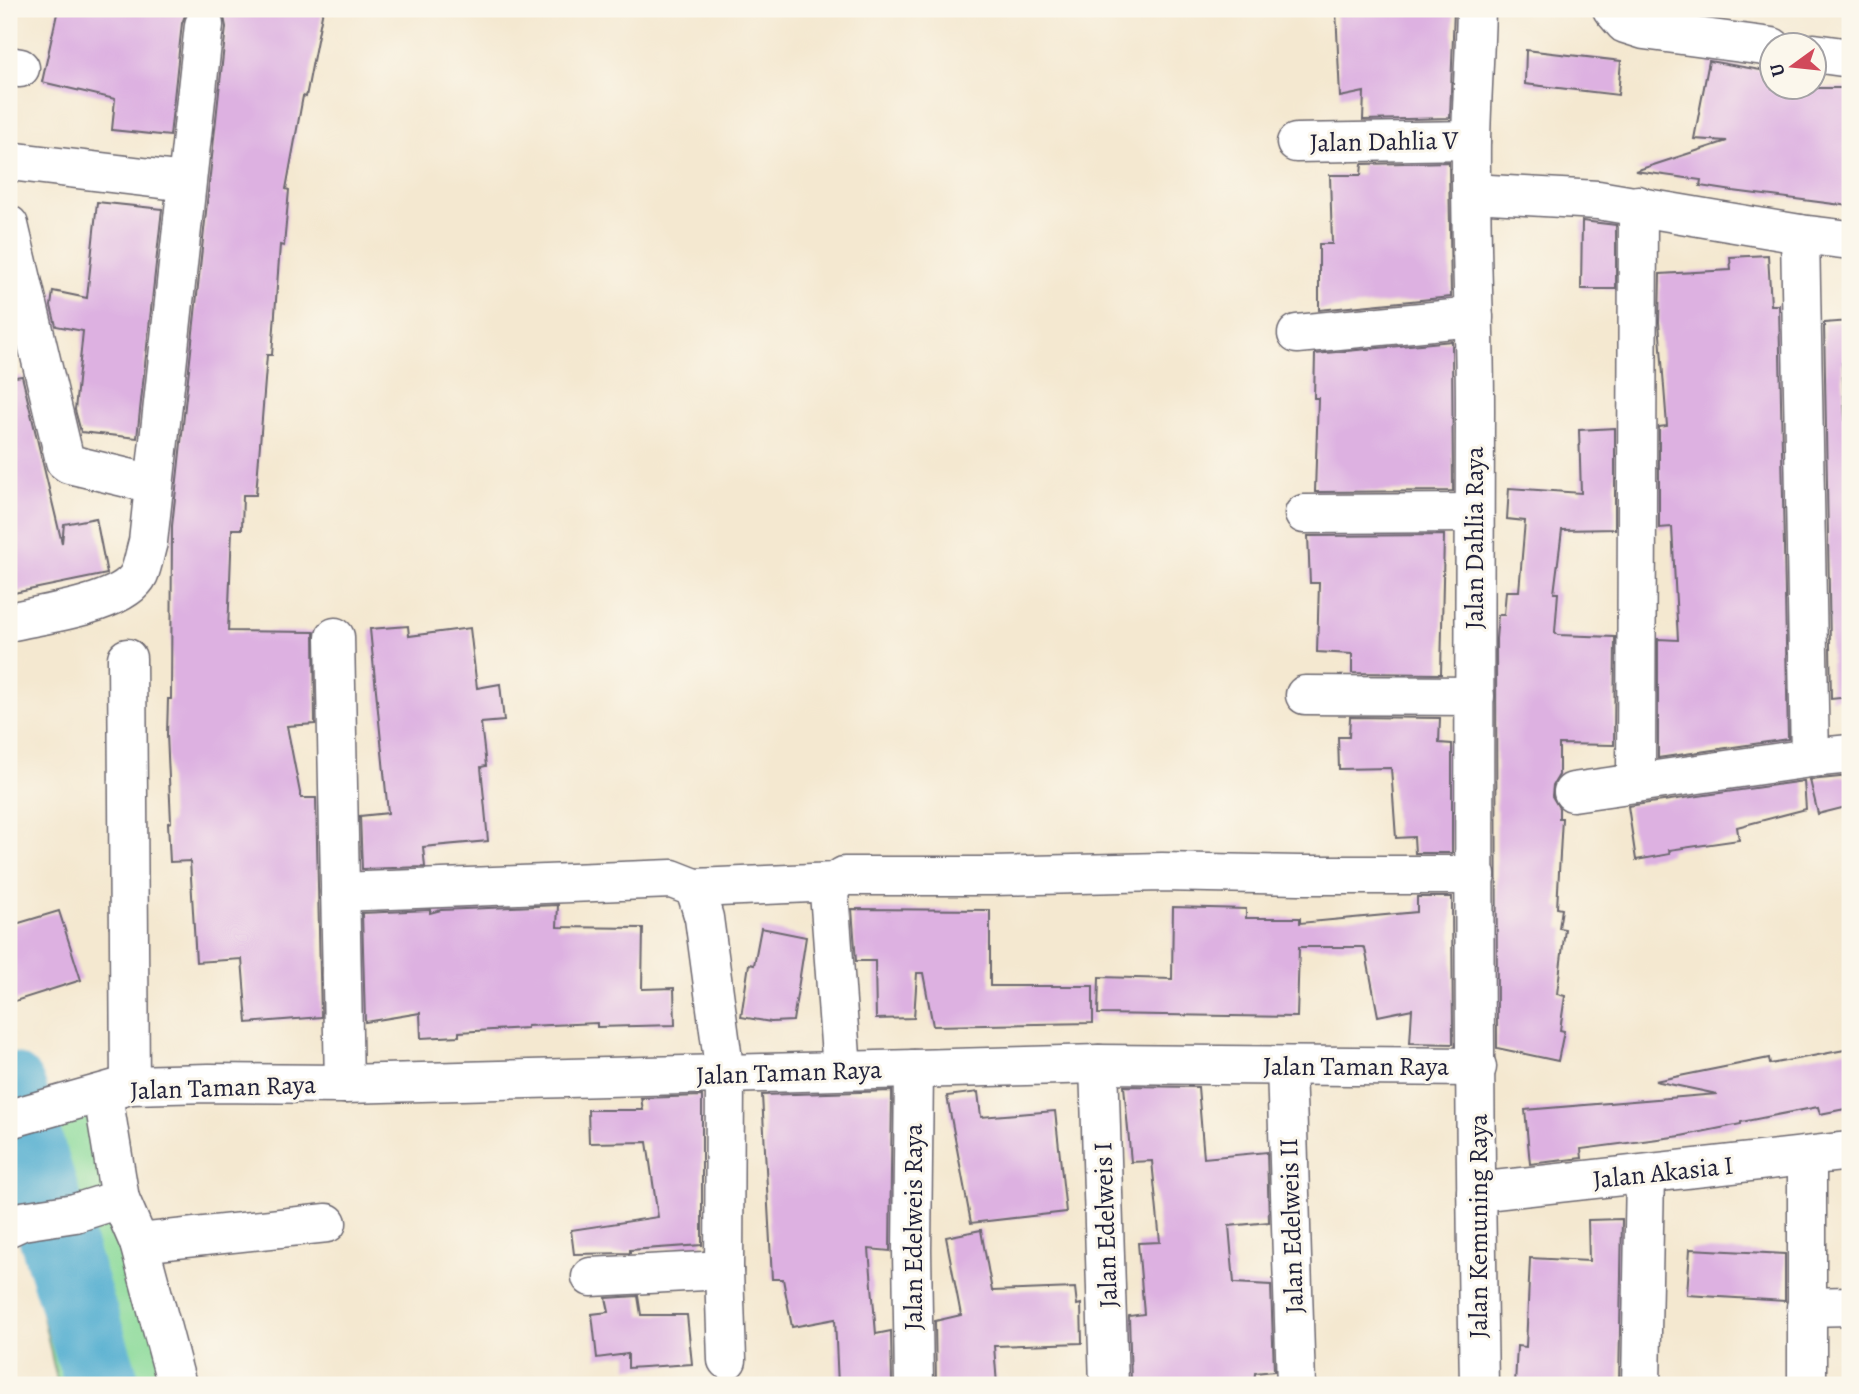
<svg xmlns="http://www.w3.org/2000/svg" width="1859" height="1394" viewBox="0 0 1859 1394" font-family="Alegreya,serif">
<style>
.green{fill:#8bda9a;stroke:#567e6a;stroke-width:2}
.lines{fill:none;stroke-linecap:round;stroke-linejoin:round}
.river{stroke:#52aed0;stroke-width:74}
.building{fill:#ddb1e1}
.street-casing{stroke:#6c676f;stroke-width:41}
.street{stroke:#fff;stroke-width:38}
.labels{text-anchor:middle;stroke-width:6;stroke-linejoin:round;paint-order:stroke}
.street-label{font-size:26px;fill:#22223b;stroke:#fbf7ec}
</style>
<rect width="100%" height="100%" fill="#fbf7ec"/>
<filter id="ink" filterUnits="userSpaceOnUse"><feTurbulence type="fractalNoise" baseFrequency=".0143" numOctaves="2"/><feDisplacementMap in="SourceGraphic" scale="14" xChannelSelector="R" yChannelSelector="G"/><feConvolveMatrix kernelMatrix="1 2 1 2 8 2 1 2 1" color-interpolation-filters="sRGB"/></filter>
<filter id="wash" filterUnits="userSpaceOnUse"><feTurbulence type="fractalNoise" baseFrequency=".00686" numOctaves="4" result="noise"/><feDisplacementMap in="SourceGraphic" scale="28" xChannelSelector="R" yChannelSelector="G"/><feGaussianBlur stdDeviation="1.57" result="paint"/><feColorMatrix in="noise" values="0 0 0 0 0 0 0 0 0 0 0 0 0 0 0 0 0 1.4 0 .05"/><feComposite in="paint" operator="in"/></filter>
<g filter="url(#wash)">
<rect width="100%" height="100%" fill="#f4e8d0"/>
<path class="green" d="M 103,1095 L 177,1385 L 58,1385 L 22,1221 L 9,1227 L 9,1119 Z"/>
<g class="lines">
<path class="river" d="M 9,1089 L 103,1385"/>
</g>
<g id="blocks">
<g class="building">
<path d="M 58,9 L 190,9 L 186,13 L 182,23 L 170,136 L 112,130 L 115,99 L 42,82 Z"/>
<path d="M 218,9 L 323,9 L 306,97 L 303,96 L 286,189 L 289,190 L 284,246 L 280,245 L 272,355 L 267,355 L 256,495 L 243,495 L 242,529 L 232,529 L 228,631 L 314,632 L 315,724 L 287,726 L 301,798 L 316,798 L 321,1017 L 247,1023 L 242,959 L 196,962 L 190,861 L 170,862 L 168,823 L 171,822 L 167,734 L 168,699 L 171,699 L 172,526 L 226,27 L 224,17 Z"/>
<path d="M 1336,9 L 1454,9 L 1450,118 L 1363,120 L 1364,92 L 1340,97 Z"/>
<path d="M 1526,50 L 1621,61 L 1618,95 L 1525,84 Z"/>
<path d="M 1709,61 L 1772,72 L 1772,88 L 1850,88 L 1850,206 L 1733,191 L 1700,186 L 1701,180 L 1635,171 L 1727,141 L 1694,139 Z"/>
<path d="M 1449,162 L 1451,297 L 1319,310 L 1319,244 L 1332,244 L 1330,175 L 1361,175 L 1362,164 Z"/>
<path d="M 97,202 L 162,209 L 137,438 L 81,432 L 75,410 L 83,331 L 56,326 L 51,306 L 53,291 L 87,298 Z"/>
<path d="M 1582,221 L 1616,225 L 1616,289 L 1581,289 Z"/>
<path d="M 1768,255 L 1771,305 L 1779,305 L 1788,739 L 1658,758 L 1658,639 L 1678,640 L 1672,527 L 1659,528 L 1659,427 L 1667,426 L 1659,322 L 1660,274 L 1731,270 L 1730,257 Z"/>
<path d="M 1850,321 L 1850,363 L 1842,363 L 1846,436 L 1850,436 L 1850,697 L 1831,699 L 1824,323 Z"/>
<path d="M 1452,341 L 1453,491 L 1315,492 L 1318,398 L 1314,398 L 1315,354 Z"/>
<path d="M 22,376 L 62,543 L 64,524 L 96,518 L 107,574 L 9,594 L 9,378 Z"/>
<path d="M 1615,428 L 1615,529 L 1562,530 L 1554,593 L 1558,593 L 1555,632 L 1558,635 L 1615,637 L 1614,745 L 1559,744 L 1559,775 L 1553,785 L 1552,796 L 1559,808 L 1559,818 L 1562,818 L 1557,908 L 1562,909 L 1559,928 L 1565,929 L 1557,994 L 1565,996 L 1560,1030 L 1564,1031 L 1558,1061 L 1497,1048 L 1496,639 L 1498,615 L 1504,615 L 1506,591 L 1519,591 L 1525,521 L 1507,519 L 1509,488 L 1581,493 L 1579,430 Z"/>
<path d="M 1444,535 L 1441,674 L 1352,673 L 1352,654 L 1317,652 L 1319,583 L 1310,583 L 1308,536 Z"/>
<path d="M 408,626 L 409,636 L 470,628 L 477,688 L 500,684 L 504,721 L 481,723 L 486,766 L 481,767 L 488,841 L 423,847 L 425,867 L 362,869 L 360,816 L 388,813 L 370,629 Z"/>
<path d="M 1350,717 L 1440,718 L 1439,743 L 1452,744 L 1452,853 L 1415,853 L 1414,837 L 1396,838 L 1391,768 L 1339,769 L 1338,737 L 1349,737 Z"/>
<path d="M 1850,776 L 1850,806 L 1818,814 L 1810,780 Z"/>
<path d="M 1804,781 L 1806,809 L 1737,827 L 1739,840 L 1669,850 L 1670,854 L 1636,860 L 1628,806 Z"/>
<path d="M 1417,897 L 1452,897 L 1453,1044 L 1410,1043 L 1412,1009 L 1378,1016 L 1365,948 L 1363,947 L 1299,947 L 1297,1017 L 1098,1014 L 1099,977 L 1172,979 L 1173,907 L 1246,909 L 1246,918 L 1300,918 L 1300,923 L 1417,912 Z"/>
<path d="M 558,905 L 557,927 L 643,928 L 642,989 L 674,988 L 675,1025 L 597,1027 L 597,1023 L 527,1026 L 527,1028 L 459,1032 L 459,1036 L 421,1038 L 420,1013 L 365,1022 L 362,913 L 430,910 L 430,913 L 441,910 Z"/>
<path d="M 852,909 L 990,910 L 990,986 L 1093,986 L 1093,1023 L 933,1026 L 923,973 L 917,973 L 914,1018 L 876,1019 L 875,961 L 856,961 Z"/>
<path d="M 59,911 L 81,980 L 9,1003 L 9,926 Z"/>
<path d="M 761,928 L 806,937 L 793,1021 L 771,1022 L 741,1017 L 749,964 L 754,965 Z"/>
<path d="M 1850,1049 L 1850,1108 L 1820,1114 L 1818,1107 L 1741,1122 L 1741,1124 L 1681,1136 L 1581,1149 L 1582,1158 L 1530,1164 L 1525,1110 L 1717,1094 L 1655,1081 L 1769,1058 L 1770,1064 Z"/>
<path d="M 1124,1086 L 1198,1087 L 1204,1158 L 1267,1152 L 1269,1222 L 1229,1226 L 1234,1283 L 1271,1285 L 1274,1371 L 1255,1373 L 1254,1385 L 1143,1385 L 1142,1381 L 1131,1382 L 1129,1316 L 1144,1314 L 1138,1243 L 1160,1242 L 1152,1161 L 1131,1162 Z"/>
<path d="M 892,1091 L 890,1251 L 869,1249 L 876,1334 L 891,1331 L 892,1385 L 838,1385 L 835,1319 L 792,1327 L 783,1279 L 772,1279 L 762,1095 Z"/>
<path d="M 978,1092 L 981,1117 L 1055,1111 L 1066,1212 L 971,1223 L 947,1096 Z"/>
<path d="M 702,1096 L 702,1245 L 630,1250 L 630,1253 L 574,1254 L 571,1230 L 658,1217 L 647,1142 L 589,1143 L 588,1110 L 643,1110 L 641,1098 Z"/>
<path d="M 1622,1219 L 1619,1385 L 1515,1385 L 1517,1346 L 1526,1347 L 1530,1258 L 1589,1261 L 1588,1220 Z"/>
<path d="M 981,1230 L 992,1291 L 1075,1288 L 1077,1305 L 1081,1304 L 1082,1343 L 994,1346 L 997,1385 L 936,1385 L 935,1321 L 961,1315 L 946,1237 Z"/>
<path d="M 1690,1249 L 1785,1254 L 1785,1301 L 1687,1295 Z"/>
<path d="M 638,1296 L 641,1315 L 687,1315 L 692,1364 L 628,1368 L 628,1354 L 597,1358 L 592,1314 L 609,1312 L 606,1298 Z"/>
</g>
</g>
</g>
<g filter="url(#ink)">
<use href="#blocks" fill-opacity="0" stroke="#6c676f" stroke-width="2"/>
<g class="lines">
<g class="street-casing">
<g id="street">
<path d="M 1476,9 C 1475,52 1472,96 1471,140 C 1470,230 1475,320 1475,410 C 1474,735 1473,1060 1479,1385"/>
<path d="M 1612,9 L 1625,24 L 1644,30 L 1772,47"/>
<path d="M 1814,53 L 1850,58"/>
<path d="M 9,66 L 20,68"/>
<path d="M 1296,143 L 1471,140"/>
<path d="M 9,161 L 186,182"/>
<path d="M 1472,193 L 1598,200 L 1800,234 L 1850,240"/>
<path d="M 9,225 L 65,461 L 69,464 L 153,484"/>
<path d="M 1800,234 L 1810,758"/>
<path d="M 1297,334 L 1474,317"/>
<path d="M 1304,514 L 1473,513"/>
<path d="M 9,622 C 41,614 124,605 139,574 C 143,565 145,552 148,542 L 204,25"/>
<path d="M 335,637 L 344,1084"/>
<path d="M 127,658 L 130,1085"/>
<path d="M 1305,695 L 1475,696"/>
<path d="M 1636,783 L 1638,205"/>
<path d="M 1573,792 L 1810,758 L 1850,754"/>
<path d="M 695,888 L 835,882"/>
<path d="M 340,892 L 672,879 L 695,888 L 704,918 L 725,1075 L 724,1270 L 727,1360"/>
<path d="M 1099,1064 L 1109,1385"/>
<path d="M 1286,1066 L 1296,1385"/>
<path d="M 914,1069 L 912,1250 L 914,1385"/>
<path d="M 842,1070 L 829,892 L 835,882 L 844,876 L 992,876 L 1162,872 L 1300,875 L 1476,875"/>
<path d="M 103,1095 L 120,1199 L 139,1243 L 177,1385"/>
<path d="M 9,1119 L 130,1085 L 209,1083 L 344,1084 L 1099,1064 L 1477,1067"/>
<path d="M 1476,1192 L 1850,1151"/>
<path d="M 9,1227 L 22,1221 L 75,1213 L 120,1199"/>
<path d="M 139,1243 L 327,1223"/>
<path d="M 591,1277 L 724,1270"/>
<path d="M 1806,1307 L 1850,1306"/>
<path d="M 1641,1385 L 1645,1175"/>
<path d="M 1807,1385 L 1807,1157"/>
</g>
</g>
<use href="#street" class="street"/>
</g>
</g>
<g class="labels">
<g class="street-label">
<text transform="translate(1384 141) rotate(-1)" y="9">Jalan Dahlia V</text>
<text transform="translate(1474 538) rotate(-90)" y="9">Jalan Dahlia Raya</text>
<text x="1356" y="1075">Jalan Taman Raya</text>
<text transform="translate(789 1072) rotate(-2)" y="9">Jalan Taman Raya</text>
<text transform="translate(223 1087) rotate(-2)" y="9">Jalan Taman Raya</text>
<text transform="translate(1663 1172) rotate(-6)" y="9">Jalan Akasia I</text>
<text transform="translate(1105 1225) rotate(-92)" y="9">Jalan Edelweis I</text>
<text transform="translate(1291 1226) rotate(-92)" y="9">Jalan Edelweis II</text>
<text transform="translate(1478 1226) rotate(-90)" y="9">Jalan Kemuning Raya</text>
<text transform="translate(913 1227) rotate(-90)" y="9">Jalan Edelweis Raya</text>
</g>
</g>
<rect width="1859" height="1394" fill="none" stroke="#fbf7ec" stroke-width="35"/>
<g transform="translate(1793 66) rotate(255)"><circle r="33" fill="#fbf7ec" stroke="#a4a2a5" stroke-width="2"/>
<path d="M0-5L12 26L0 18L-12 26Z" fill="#d1495b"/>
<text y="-10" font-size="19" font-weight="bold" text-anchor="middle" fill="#22223b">U</text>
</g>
</svg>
